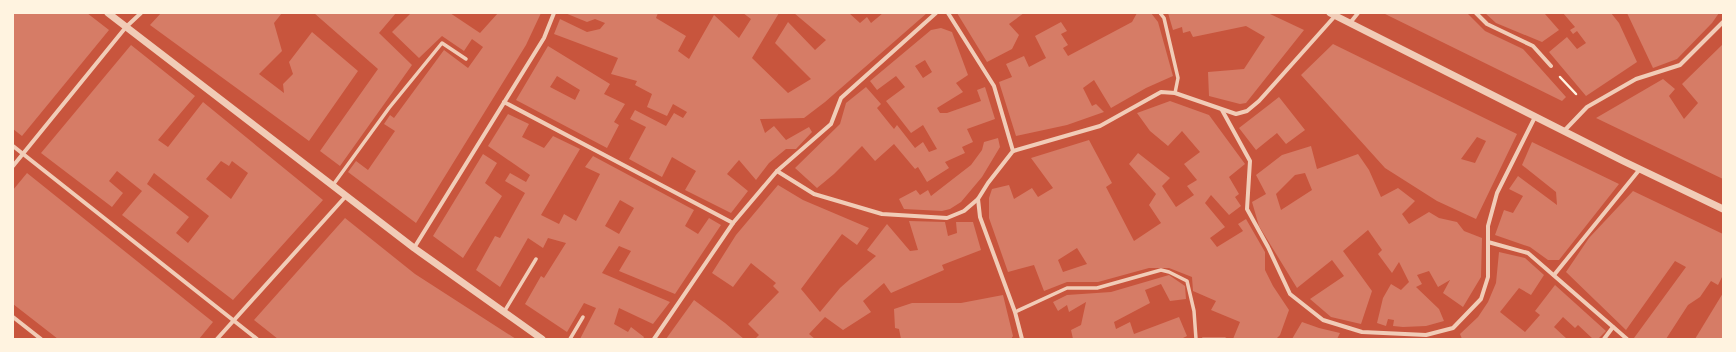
<svg xmlns="http://www.w3.org/2000/svg" width="1736" height="352" viewBox="0 0 1736 352" font-family="'Source Serif 4',serif">
<style>
.building{fill:#d67c66;fill-rule:evenodd}
.lines{fill:none;stroke-linecap:round;stroke-linejoin:round}
.path{stroke:#fff3e0;stroke-width:2.5}
.pedestrian{stroke:#f1ccb7;stroke-width:3.5}
.minor{stroke:#f1ccb7;stroke-width:4}
.tertiary{stroke:#f1ccb7;stroke-width:7}
</style>
<rect width="100%" height="100%" fill="#c8553d"/>
<g class="building">
<path d="M 13,13 L 87,13 L 109,30 L 22,136 L 13,129 Z"/>
<path d="M 161,13 L 282,13 L 274,23 L 282,51 L 259,74 L 284,93 L 283,84 L 293,74 L 289,62 L 312,32 L 358,71 L 309,141 L 150,25 Z"/>
<path d="M 314,13 L 396,13 L 379,33 L 412,65 L 340,166 L 320,151 L 378,69 Z"/>
<path d="M 411,13 L 450,13 L 480,33 L 498,13 L 541,13 L 526,45 L 416,223 L 348,172 L 356,161 L 368,170 L 395,131 L 384,124 L 390,115 L 394,118 L 444,50 L 468,68 L 483,47 L 472,39 L 464,51 L 442,36 L 419,58 L 392,32 Z"/>
<path d="M 565,13 L 658,13 L 656,18 L 686,36 L 678,51 L 689,59 L 714,15 L 739,38 L 751,19 L 743,13 L 779,13 L 752,58 L 788,93 L 811,79 L 775,43 L 788,22 L 815,50 L 826,40 L 794,13 L 849,13 L 860,23 L 867,17 L 871,23 L 883,13 L 927,13 L 825,102 L 804,118 L 760,119 L 765,133 L 774,126 L 786,140 L 809,127 L 812,132 L 796,149 L 786,149 L 769,163 L 756,180 L 739,160 L 727,174 L 748,191 L 731,213 L 685,190 L 696,171 L 672,157 L 662,177 L 629,159 L 646,127 L 630,119 L 635,110 L 666,126 L 674,113 L 683,118 L 687,112 L 673,104 L 667,116 L 647,107 L 652,94 L 635,85 L 637,81 L 611,74 L 618,58 L 554,34 L 560,19 L 587,32 L 600,29 L 605,23 L 595,19 L 587,22 Z"/>
<path d="M 957,13 L 1024,13 L 1009,24 L 1019,35 L 1012,49 L 987,62 Z"/>
<path d="M 1137,13 L 1151,13 L 1158,22 L 1173,76 L 1146,88 L 1111,108 L 1094,80 L 1083,88 L 1092,106 L 1096,104 L 1104,112 L 1067,125 L 1016,136 L 999,82 L 1012,77 L 1006,64 L 1024,56 L 1029,67 L 1046,58 L 1035,36 L 1061,22 L 1067,31 L 1061,34 L 1068,45 L 1063,48 L 1068,56 L 1132,22 Z"/>
<path d="M 1168,13 L 1268,13 L 1304,30 L 1246,103 L 1240,104 L 1209,96 L 1208,72 L 1244,69 L 1265,37 L 1246,26 L 1193,37 L 1190,31 L 1183,33 L 1182,27 L 1173,30 Z"/>
<path d="M 1383,13 L 1467,13 L 1485,31 L 1523,49 L 1566,97 L 1562,101 Z"/>
<path d="M 1485,13 L 1547,13 L 1545,14 L 1559,30 L 1542,42 L 1496,23 Z"/>
<path d="M 1563,13 L 1611,13 L 1619,23 L 1637,62 L 1586,96 L 1549,52 L 1567,37 L 1577,49 L 1586,43 L 1577,31 L 1573,34 L 1570,30 L 1575,27 Z"/>
<path d="M 1627,13 L 1719,13 L 1712,23 L 1677,59 L 1653,68 Z"/>
<path d="M 941,28 L 952,32 L 968,75 L 956,83 L 963,92 L 937,108 L 940,113 L 947,113 L 981,101 L 977,90 L 985,87 L 995,119 L 967,129 L 973,142 L 962,147 L 965,153 L 945,162 L 949,168 L 927,182 L 918,167 L 915,169 L 894,144 L 875,161 L 862,146 L 834,174 L 817,188 L 795,168 L 840,124 L 846,103 L 866,87 L 881,104 L 877,108 L 889,123 L 894,129 L 897,125 L 915,148 L 923,142 L 929,152 L 937,149 L 923,125 L 911,133 L 886,101 L 905,87 L 896,76 L 877,90 L 870,81 L 931,30 ZM 925,60 L 932,72 L 923,78 L 915,66 Z"/>
<path d="M 1333,44 L 1517,134 L 1476,219 L 1437,201 L 1385,168 L 1301,75 ZM 1477,137 L 1486,141 L 1475,163 L 1461,159 Z"/>
<path d="M 1723,44 L 1723,179 L 1596,118 L 1663,79 L 1675,89 L 1669,96 L 1684,119 L 1698,103 L 1682,84 Z"/>
<path d="M 131,45 L 195,96 L 158,140 L 168,147 L 203,102 L 323,200 L 233,300 L 122,215 L 142,191 L 117,171 L 109,181 L 123,193 L 112,207 L 41,153 ZM 221,161 L 229,166 L 232,161 L 248,173 L 231,199 L 206,179 ZM 154,173 L 209,216 L 188,243 L 176,233 L 189,217 L 147,184 Z"/>
<path d="M 548,46 L 610,84 L 604,94 L 625,104 L 614,122 L 619,125 L 607,148 L 516,100 ZM 557,76 L 580,90 L 575,100 L 550,87 Z"/>
<path d="M 1279,97 L 1305,130 L 1286,144 L 1277,133 L 1256,150 L 1239,128 Z"/>
<path d="M 1170,101 L 1209,115 L 1245,164 L 1229,177 L 1239,194 L 1235,197 L 1241,206 L 1229,215 L 1211,195 L 1205,203 L 1225,227 L 1210,238 L 1217,247 L 1243,231 L 1238,224 L 1246,219 L 1265,252 L 1265,270 L 1273,286 L 1289,310 L 1280,335 L 1276,339 L 1233,339 L 1240,322 L 1211,310 L 1216,301 L 1193,291 L 1192,277 L 1169,268 L 1149,268 L 1098,282 L 1067,282 L 1044,291 L 1034,265 L 1008,272 L 989,218 L 989,198 L 992,189 L 1009,185 L 1014,199 L 1032,188 L 1038,197 L 1053,188 L 1031,158 L 1089,140 L 1112,183 L 1106,187 L 1134,241 L 1161,223 L 1149,205 L 1156,194 L 1129,164 L 1138,153 L 1170,178 L 1162,186 L 1176,207 L 1194,195 L 1187,186 L 1197,180 L 1184,164 L 1200,152 L 1182,131 L 1168,146 L 1150,131 L 1137,113 ZM 1077,248 L 1087,264 L 1063,272 L 1058,260 Z"/>
<path d="M 508,114 L 529,124 L 522,137 L 544,148 L 553,136 L 580,149 L 541,215 L 559,224 L 564,214 L 576,221 L 600,174 L 585,167 L 593,156 L 694,210 L 685,226 L 698,234 L 709,218 L 721,225 L 675,294 L 619,271 L 631,251 L 619,246 L 602,273 L 670,302 L 653,324 L 619,308 L 614,324 L 628,332 L 631,327 L 644,337 L 643,339 L 580,339 L 596,308 L 584,303 L 567,332 L 525,304 L 541,276 L 544,278 L 566,243 L 548,238 L 543,248 L 528,238 L 500,287 L 476,270 L 495,236 L 500,238 L 525,193 L 505,181 L 510,173 L 526,182 L 530,175 L 488,146 ZM 620,200 L 634,208 L 619,234 L 605,226 Z"/>
<path d="M 998,138 L 1000,147 L 982,177 L 961,202 L 950,209 L 942,211 L 904,209 L 899,199 L 916,190 L 920,195 L 928,190 L 931,196 L 971,165 L 982,150 L 984,142 Z"/>
<path d="M 1532,142 L 1619,184 L 1559,260 L 1548,260 L 1530,247 L 1495,235 L 1504,210 L 1513,213 L 1523,196 L 1509,189 L 1518,176 L 1557,205 L 1556,192 L 1522,165 Z"/>
<path d="M 1311,146 L 1317,169 L 1358,154 L 1369,170 L 1381,197 L 1398,188 L 1415,201 L 1402,214 L 1409,224 L 1429,212 L 1439,218 L 1457,222 L 1464,231 L 1482,238 L 1481,277 L 1463,307 L 1443,293 L 1450,280 L 1438,287 L 1429,271 L 1417,275 L 1422,284 L 1416,287 L 1439,309 L 1444,321 L 1426,326 L 1403,327 L 1393,326 L 1394,320 L 1388,319 L 1386,326 L 1377,323 L 1383,298 L 1391,284 L 1401,290 L 1409,282 L 1399,262 L 1392,273 L 1378,254 L 1382,250 L 1368,230 L 1343,251 L 1372,291 L 1361,324 L 1331,317 L 1310,299 L 1344,276 L 1332,260 L 1297,288 L 1259,226 L 1252,202 L 1266,194 L 1256,175 L 1282,155 ZM 1305,173 L 1312,190 L 1281,210 L 1276,194 L 1295,175 Z"/>
<path d="M 483,154 L 497,163 L 485,183 L 502,196 L 463,258 L 433,236 Z"/>
<path d="M 27,173 L 213,322 L 199,339 L 58,339 L 13,304 L 13,190 Z"/>
<path d="M 778,185 L 803,200 L 869,228 L 857,245 L 842,234 L 801,289 L 820,312 L 840,288 L 876,256 L 867,250 L 887,224 L 910,251 L 918,250 L 909,221 L 945,222 L 948,236 L 957,233 L 956,222 L 973,222 L 981,250 L 942,265 L 944,270 L 891,293 L 884,283 L 863,301 L 871,312 L 843,330 L 825,317 L 809,334 L 815,339 L 755,339 L 759,335 L 748,324 L 779,292 L 773,286 L 776,283 L 751,263 L 733,287 L 712,273 L 736,235 Z"/>
<path d="M 1633,191 L 1723,234 L 1723,275 L 1718,285 L 1711,281 L 1700,297 L 1688,305 L 1666,339 L 1634,338 L 1686,267 L 1675,261 L 1626,330 L 1566,272 L 1589,238 Z"/>
<path d="M 345,218 L 415,274 L 516,339 L 278,339 L 254,320 Z"/>
<path d="M 1499,252 L 1525,258 L 1544,275 L 1531,295 L 1519,288 L 1500,312 L 1525,332 L 1540,315 L 1535,311 L 1555,285 L 1606,331 L 1598,339 L 1593,339 L 1578,325 L 1575,328 L 1563,317 L 1554,327 L 1567,339 L 1462,339 L 1460,334 L 1478,317 L 1488,302 L 1496,283 Z"/>
<path d="M 1169,275 L 1185,286 L 1186,299 L 1170,301 L 1161,284 L 1145,290 L 1150,303 L 1114,322 L 1116,329 L 1130,322 L 1134,334 L 1179,317 L 1187,336 L 1181,339 L 1073,339 L 1071,330 L 1081,325 L 1086,302 L 1069,312 L 1067,305 L 1058,311 L 1053,302 L 1067,295 L 1111,292 Z"/>
<path d="M 1723,293 L 1723,339 L 1695,339 Z"/>
<path d="M 1003,295 L 1013,336 L 1011,339 L 901,339 L 899,329 L 895,328 L 894,309 L 912,303 L 961,303 Z"/>
<path d="M 694,300 L 725,323 L 744,339 L 666,339 Z"/>
<path d="M 1302,322 L 1319,328 L 1340,333 L 1337,339 L 1292,339 Z"/>
<path d="M 1202,337 L 1225,337 L 1228,339 L 1203,339 Z"/>
</g>
<g class="lines">
<path class="path" d="M 1560,77 L 1576,94"/>
<g class="pedestrian">
<path d="M 1160,13 L 1164,18 L 1178,78 L 1175,93"/>
<path d="M 333,185 L 389,108 L 442,43 L 466,59"/>
<path d="M 504,312 L 536,259"/>
<path d="M 1015,312 L 1067,288 L 1097,288 L 1161,270 L 1169,272 L 1187,281 L 1194,311 L 1196,339"/>
<path d="M 570,339 L 583,317"/>
</g>
<g class="minor">
<path d="M 948,13 L 994,86 L 1013,151"/>
<path d="M 1476,13 L 1487,24 L 1533,46 L 1551,66"/>
<path d="M 1350,23 L 1358,13"/>
<path d="M 504,102 L 733,223"/>
<path d="M 1222,110 L 1250,161 L 1247,209 L 1268,247 L 1290,294 L 1323,320 L 1362,332 L 1426,335 L 1453,328 L 1481,299 L 1488,277 L 1488,226 L 1497,193 L 1535,117"/>
<path d="M 1564,131 L 1587,107 L 1636,79 L 1680,65 L 1723,22"/>
<path d="M 13,146 L 257,339"/>
<path d="M 1013,151 L 1100,126 L 1161,92 L 1175,93 L 1236,114 L 1247,111 L 1259,101 L 1335,16"/>
<path d="M 1013,151 L 988,183 L 978,199 L 980,217 L 1015,312 L 1022,339"/>
<path d="M 13,166 L 126,27 L 141,13"/>
<path d="M 777,171 L 814,194 L 882,214 L 947,218 L 964,211 L 978,199"/>
<path d="M 1488,242 L 1528,253 L 1627,339"/>
<path d="M 414,248 L 544,38 L 554,13"/>
<path d="M 1554,275 L 1640,169"/>
<path d="M 13,317 L 41,339"/>
<path d="M 217,339 L 346,196"/>
<path d="M 654,339 L 733,223 L 777,171 L 831,124 L 841,98 L 936,13"/>
<path d="M 1604,339 L 1613,327"/>
</g>
<g class="tertiary">
<path d="M 108,13 L 414,248 L 542,339"/>
<path d="M 1330,13 L 1623,161 L 1723,209"/>
</g>
</g>
<rect width="1736" height="352" fill="none" stroke="#fff3e0" stroke-width="28"/>
</svg>
